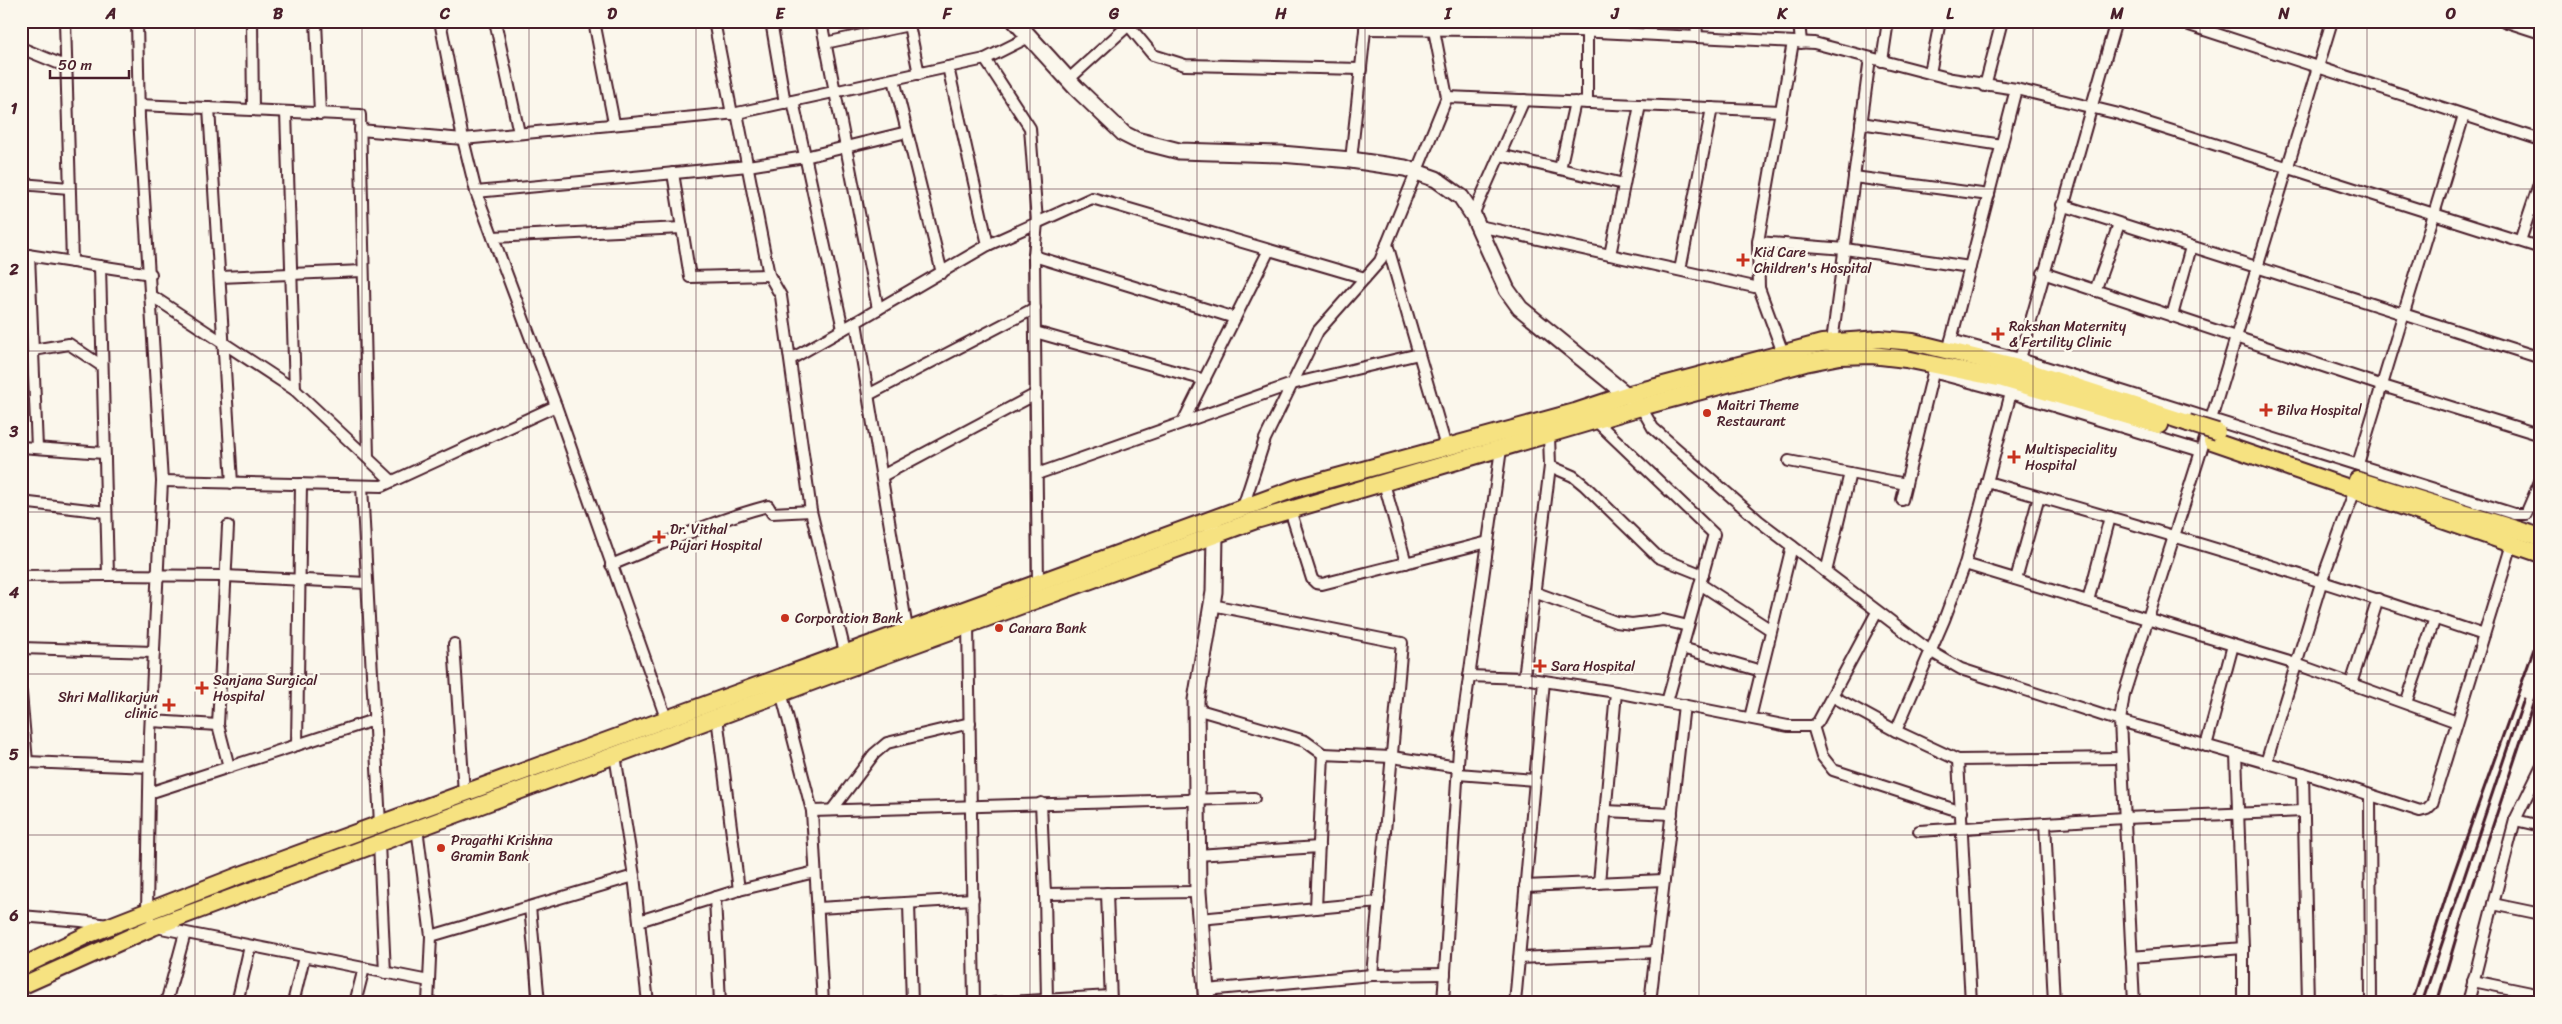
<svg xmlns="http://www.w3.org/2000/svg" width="2562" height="1024" viewBox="0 0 2562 1024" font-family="Sriracha,sans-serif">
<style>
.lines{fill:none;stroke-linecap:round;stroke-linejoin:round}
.street-casing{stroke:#4a1f2b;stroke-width:14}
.secondary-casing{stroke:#4a1f2b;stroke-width:19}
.primary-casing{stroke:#4a1f2b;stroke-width:20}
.street{stroke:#fbf7ec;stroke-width:10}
.secondary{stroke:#fbf7ec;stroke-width:15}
.primary{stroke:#f6e281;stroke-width:16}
.rail{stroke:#4a1f2b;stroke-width:3}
.primary-bridge-casing{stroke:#4a1f2b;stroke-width:20;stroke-linecap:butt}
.primary-bridge{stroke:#f6e281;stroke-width:16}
.grid{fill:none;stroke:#4a1f2b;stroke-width:1;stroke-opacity:0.55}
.poi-dot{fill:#c8321e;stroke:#fbf7ec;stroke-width:2}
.labels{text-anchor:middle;stroke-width:5;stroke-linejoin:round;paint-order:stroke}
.poi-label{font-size:14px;fill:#4a1f2b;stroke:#fbf7ec;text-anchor:start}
.neatline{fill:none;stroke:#4a1f2b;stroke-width:2}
.grid-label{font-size:16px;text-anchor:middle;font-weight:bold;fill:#4a1f2b}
</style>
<rect width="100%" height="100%" fill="#fbf7ec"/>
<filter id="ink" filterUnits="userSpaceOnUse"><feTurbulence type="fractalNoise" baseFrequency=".02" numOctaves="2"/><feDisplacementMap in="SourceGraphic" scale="10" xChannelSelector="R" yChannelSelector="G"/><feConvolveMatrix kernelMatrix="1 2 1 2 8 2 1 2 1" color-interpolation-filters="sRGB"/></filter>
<g filter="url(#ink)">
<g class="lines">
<g class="street-casing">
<g id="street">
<path d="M 65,21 L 72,262"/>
<path d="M 137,21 L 139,118 L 162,481 L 150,734 L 147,911 L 149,916"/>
<path d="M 252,21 L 253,110"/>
<path d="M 316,21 L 320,114"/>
<path d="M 440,21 L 463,139 L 476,192 L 556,406 L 666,718"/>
<path d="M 495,21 L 519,133"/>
<path d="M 594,21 L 614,123"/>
<path d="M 714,21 L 732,114"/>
<path d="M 771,21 L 785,103"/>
<path d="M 821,21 L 878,309"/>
<path d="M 1125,21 L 1153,55 L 1185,65 L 1361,69"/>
<path d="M 1587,21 L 1587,103"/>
<path d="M 1696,21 L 1697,37"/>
<path d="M 1799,21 L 1801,43"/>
<path d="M 2177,21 L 2541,140"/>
<path d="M 2504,21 L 2541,33"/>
<path d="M 1365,29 L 1578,31 L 1814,43 L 1952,79 L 2016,89 L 2119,114 L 2541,248"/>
<path d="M 1434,30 L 1447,97"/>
<path d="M 825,43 L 909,25 L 919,74"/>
<path d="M 21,48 L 65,66"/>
<path d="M 985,59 L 1030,128 L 1037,222 L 1034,256 L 1038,582"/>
<path d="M 1882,61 L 1888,21"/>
<path d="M 948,67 L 988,245"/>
<path d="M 1930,73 L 1940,21"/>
<path d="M 894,79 L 942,273"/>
<path d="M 1069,79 L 1132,22"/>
<path d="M 1985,86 L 2002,21"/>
<path d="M 793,101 L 843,329"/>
<path d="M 139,105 L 360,115 L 368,458"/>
<path d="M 209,108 L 232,483"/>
<path d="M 286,112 L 295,390"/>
<path d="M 737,113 L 769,275 L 781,296 L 811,511 L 845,652"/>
<path d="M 1861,123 L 2002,145"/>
<path d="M 360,130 L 463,139 L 737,113 L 985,59 L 1029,37"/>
<path d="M 1500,155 L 1624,184"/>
<path d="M 1351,160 L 1366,21"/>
<path d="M 1560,169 L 1575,102"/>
<path d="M 673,173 L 690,277 L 769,275"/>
<path d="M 1854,177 L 1989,195"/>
<path d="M 21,184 L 69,188"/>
<path d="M 476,192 L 748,166 L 805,157 L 907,132"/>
<path d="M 2062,205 L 2541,358"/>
<path d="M 1473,215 L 1524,100"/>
<path d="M 1479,226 L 1759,288"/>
<path d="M 493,237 L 682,228"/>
<path d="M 2520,241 L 2541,178"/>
<path d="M 1758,242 L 1793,42"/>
<path d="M 1387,244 L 1446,447"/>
<path d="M 21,254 L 151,274"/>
<path d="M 29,255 L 37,448"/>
<path d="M 1610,255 L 1640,105"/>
<path d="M 1034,256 L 1235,318"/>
<path d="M 100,266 L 108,575 L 225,576 L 367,583"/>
<path d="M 1680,270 L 1712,108"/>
<path d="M 2043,273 L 2383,386 L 2541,435"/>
<path d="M 220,277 L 363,271"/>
<path d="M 2095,291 L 2119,224"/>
<path d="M 152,296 L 295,390 L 392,481"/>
<path d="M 2172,316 L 2191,247"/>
<path d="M 1035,332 L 1205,380"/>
<path d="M 1951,340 L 2020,359 L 2514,514 L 2526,514 L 2541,479"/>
<path d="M 1832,342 L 1870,58"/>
<path d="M 1950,344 L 2016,89"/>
<path d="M 33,350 L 69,344 L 102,366"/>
<path d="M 1783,353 L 1759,288 L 1758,242 L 1845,249 L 1970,267"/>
<path d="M 791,359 L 856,322"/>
<path d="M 2020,359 L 2116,21"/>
<path d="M 1936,373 L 2011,393 L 2201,451"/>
<path d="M 868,395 L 1035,308"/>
<path d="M 1641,407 L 1653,428 L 1759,521 L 1930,651 L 1961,669 L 2120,721 L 2303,773 L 2420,811 L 2427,809 L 2432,804 L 2512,544"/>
<path d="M 1596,421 L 1714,534 L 1667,702"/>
<path d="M 1183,422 L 1269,250"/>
<path d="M 1549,435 L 1550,466 L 1524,678 L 1616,692 L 1788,726 L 1813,726 L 1818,722 L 1877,612"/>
<path d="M 21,447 L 104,453"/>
<path d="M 1789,461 L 1906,484"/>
<path d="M 2358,464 L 2464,115"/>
<path d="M 1550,466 L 1573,476 L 1584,485 L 1658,557 L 1703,575"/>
<path d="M 1037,474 L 1292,384 L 1419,354"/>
<path d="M 882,476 L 1036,394"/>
<path d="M 162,481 L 382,486 L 556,406"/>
<path d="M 1987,482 C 2154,529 2319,579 2484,635"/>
<path d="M 1384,483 L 1406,563"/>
<path d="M 362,486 L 380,824"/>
<path d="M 1902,500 L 1935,365"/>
<path d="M 21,502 L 106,512"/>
<path d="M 1243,507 L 1265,439 L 1318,331 L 1380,261 L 1447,97 L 1781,111"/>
<path d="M 1290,510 L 1312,579 L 1316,583 L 1322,584 L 1488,542"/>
<path d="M 1965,564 L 2296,664 L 2457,722"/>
<path d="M 611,565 C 663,544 714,520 768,506 L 772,513 L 811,511"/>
<path d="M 1826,572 L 1850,473"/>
<path d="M 21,576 L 108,575"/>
<path d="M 2016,579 L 2039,497"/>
<path d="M 1700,584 L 1771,630"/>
<path d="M 1534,592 L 1616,622 L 1632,624 L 1663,620 L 1688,626"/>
<path d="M 2088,601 L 2110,517"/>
<path d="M 1212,605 L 1402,643 L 1372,975 L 1445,974"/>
<path d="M 968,625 L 974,1003"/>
<path d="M 907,629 L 856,322 L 988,245 L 1092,198 L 1365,278"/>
<path d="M 454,644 L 464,793"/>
<path d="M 21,648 L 154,652"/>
<path d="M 1682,648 L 1761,671"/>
<path d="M 1469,676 L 1524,678"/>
<path d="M 2351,684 L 2378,599"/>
<path d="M 780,688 L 812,811 L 823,1003"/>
<path d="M 21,693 L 27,762 L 150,767"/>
<path d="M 1832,696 L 1896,731 L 1958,760"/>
<path d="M 2406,703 L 2435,618"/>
<path d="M 1196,709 L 1305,741 L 1323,754"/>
<path d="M 717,717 L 739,890 L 815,872"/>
<path d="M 1750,718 L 1792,546"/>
<path d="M 151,721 L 218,725 L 228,526"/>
<path d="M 218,725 L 229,767"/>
<path d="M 1813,726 L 1822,756 L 1833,770 L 1962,812"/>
<path d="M 1896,731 L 1944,620 L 1965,564 L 2011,393"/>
<path d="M 297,745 L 301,484"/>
<path d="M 2206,746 L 2233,645"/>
<path d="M 2236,754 L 2243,948 L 2243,1003"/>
<path d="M 615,755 L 634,876 L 648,1003"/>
<path d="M 2266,763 L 2322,580 L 2355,490"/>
<path d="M 2303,773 L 2308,1003"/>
<path d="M 1458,774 L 1535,780"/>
<path d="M 149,793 L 374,720"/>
<path d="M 2370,795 L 2371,1003"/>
<path d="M 1041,803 L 1045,894 L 1198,892"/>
<path d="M 832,810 L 874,754 L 887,743 L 970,723"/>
<path d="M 812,811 L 1254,798"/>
<path d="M 1605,811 L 1672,814"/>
<path d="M 2515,820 L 2541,826"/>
<path d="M 2045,823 L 2054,1003"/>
<path d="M 417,828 L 431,936 L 428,1003"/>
<path d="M 1919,831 L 2124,818 L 2304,811"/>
<path d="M 379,843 L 385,973"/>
<path d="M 1197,855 L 1319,847"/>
<path d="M 1599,883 L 1616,692"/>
<path d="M 1525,886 L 1664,880"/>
<path d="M 1107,893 L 1111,1002"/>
<path d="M 1045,894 L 1047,1000"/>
<path d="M 715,897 L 720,1003"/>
<path d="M 909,904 L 912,1003"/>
<path d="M 2493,904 L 2515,820 L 2541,767"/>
<path d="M 530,907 L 539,1003"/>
<path d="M 818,908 L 973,899"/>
<path d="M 1316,908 L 1323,754 L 1392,757 L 1458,767"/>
<path d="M 21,916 L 81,921 L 107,925"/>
<path d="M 1200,919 L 1379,902"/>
<path d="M 639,921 L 739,890"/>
<path d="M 156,927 L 429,981"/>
<path d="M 431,936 L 634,876"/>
<path d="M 2131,957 L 2243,948"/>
<path d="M 1519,958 L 1656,952"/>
<path d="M 2473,981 L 2541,995"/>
<path d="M 1206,990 L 1372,975"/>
<path d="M 166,1003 L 185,933"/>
<path d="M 237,1003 L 250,946"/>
<path d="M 293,1003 L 304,957"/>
<path d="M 355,1003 L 364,968"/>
<path d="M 994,1003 L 1110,996"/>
<path d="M 1443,1003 L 1459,749 L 1501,449"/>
<path d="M 1515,1003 L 1544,681"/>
<path d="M 1650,1003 L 1684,705"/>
<path d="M 1971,1003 L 1958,760 L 2121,758"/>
<path d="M 2134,1003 L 2120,721 L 2124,694 L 2209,426 L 2332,21"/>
<path d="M 2468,1003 L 2493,904 L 2541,914"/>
</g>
</g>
<g class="secondary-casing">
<g id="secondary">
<path d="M 1015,21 L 1076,88 L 1124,134 L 1136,140 L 1179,151 L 1281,154 L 1351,160 L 1405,168 L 1436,179 L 1461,197 L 1473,215 L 1507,290 L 1520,308 L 1634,401"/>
<path d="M 1207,1003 L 1198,892 L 1196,700 L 1214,592 L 1215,535 L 1211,526"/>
</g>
</g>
<g class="primary-casing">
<g id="primary">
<path d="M 2212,441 L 2541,554"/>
<path d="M 2357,480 L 2541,537"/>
<path d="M 21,967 L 87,935 L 238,876 L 1297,488 L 1575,412 L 1626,395 L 1822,343 L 1880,339 L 1913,342 L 2018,368 L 2188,423"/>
<path d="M 21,986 L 153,927 L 849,668 L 1256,520 L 1641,407 L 1805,363 L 1840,356 L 1872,355 L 1906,359 L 2003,379 L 2159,425"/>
</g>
</g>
<use href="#street" class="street"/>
<use href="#secondary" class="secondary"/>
<use href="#primary" class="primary"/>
<g class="rail">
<path d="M 2412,1003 L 2451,881 L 2541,629"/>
<path d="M 2422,1003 L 2524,699"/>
<path d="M 2437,1003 L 2459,928 L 2541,680"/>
</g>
<g class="primary-bridge-casing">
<path id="primary-bridge" d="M 2188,423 L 2217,432"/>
</g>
<use href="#primary-bridge" class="primary-bridge"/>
</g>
</g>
<path class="grid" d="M 195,21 L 195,1003M 362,21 L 362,1003M 529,21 L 529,1003M 696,21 L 696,1003M 863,21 L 863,1003M 1030,21 L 1030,1003M 1197,21 L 1197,1003M 1365,21 L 1365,1003M 1532,21 L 1532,1003M 1699,21 L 1699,1003M 1866,21 L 1866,1003M 2033,21 L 2033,1003M 2200,21 L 2200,1003M 2367,21 L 2367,1003M 21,189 L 2541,189M 21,351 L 2541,351M 21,512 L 2541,512M 21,674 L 2541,674M 21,835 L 2541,835"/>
<g class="poi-dot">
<path d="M1740.5 252.5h5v5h5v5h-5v5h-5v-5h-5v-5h5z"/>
<path d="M1995.5 326.5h5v5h5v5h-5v5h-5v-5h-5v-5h5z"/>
<path d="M2263.5 402.5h5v5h5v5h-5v5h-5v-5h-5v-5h5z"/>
<circle cx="1707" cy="413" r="5"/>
<path d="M2011.5 449.5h5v5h5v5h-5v5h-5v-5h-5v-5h5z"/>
<path d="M656.5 529.5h5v5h5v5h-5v5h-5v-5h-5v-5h5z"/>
<circle cx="785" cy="618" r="5"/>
<circle cx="999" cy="628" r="5"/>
<path d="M1537.5 658.5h5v5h5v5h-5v5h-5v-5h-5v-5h5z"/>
<path d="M199.5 680.5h5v5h5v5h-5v5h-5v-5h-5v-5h5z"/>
<path d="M166.5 697.5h5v5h5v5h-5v5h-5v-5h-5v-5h5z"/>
<circle cx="441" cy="848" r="5"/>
</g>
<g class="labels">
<g class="poi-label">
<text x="1754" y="257">Kid Care<tspan x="1754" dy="16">Children's Hospital</tspan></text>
<text x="2009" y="331">Rakshan Maternity<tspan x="2009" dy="16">&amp; Fertility Clinic</tspan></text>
<text x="1717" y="410">Maitri Theme<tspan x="1717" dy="16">Restaurant</tspan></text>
<text x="2277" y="415">Bilva Hospital</text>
<text x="2025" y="454">Multispeciality<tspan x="2025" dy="16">Hospital</tspan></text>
<text x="670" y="534">Dr. Vithal<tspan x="670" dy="16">Pujari Hospital</tspan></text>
<text x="795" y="623">Corporation Bank</text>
<text x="1009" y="633">Canara Bank</text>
<text x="1551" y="671">Sara Hospital</text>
<text x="213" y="685">Sanjana Surgical<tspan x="213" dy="16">Hospital</tspan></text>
<text x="158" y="702" text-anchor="end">Shri Mallikarjun<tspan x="158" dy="16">clinic</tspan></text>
<text x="451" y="845">Pragathi Krishna<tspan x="451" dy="16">Gramin Bank</tspan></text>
</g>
</g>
<rect width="2562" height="1024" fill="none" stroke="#fbf7ec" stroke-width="55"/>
<path d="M50 70v8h79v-8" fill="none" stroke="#4a1f2b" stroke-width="2.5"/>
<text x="58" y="70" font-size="15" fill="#4a1f2b" stroke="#fbf7ec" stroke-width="4" paint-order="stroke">50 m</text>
<rect x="28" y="28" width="2506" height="968" class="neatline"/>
<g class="grid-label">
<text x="111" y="19">A</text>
<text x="278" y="19">B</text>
<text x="445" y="19">C</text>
<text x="612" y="19">D</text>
<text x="780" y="19">E</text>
<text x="947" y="19">F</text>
<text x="1114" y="19">G</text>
<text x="1281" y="19">H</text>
<text x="1448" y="19">I</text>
<text x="1615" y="19">J</text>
<text x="1782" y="19">K</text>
<text x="1950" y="19">L</text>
<text x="2117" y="19">M</text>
<text x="2284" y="19">N</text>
<text x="2451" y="19">O</text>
<text x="14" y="114">1</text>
<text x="14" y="275">2</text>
<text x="14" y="437">3</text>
<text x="14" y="598">4</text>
<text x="14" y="760">5</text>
<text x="14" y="921">6</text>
</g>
</svg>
